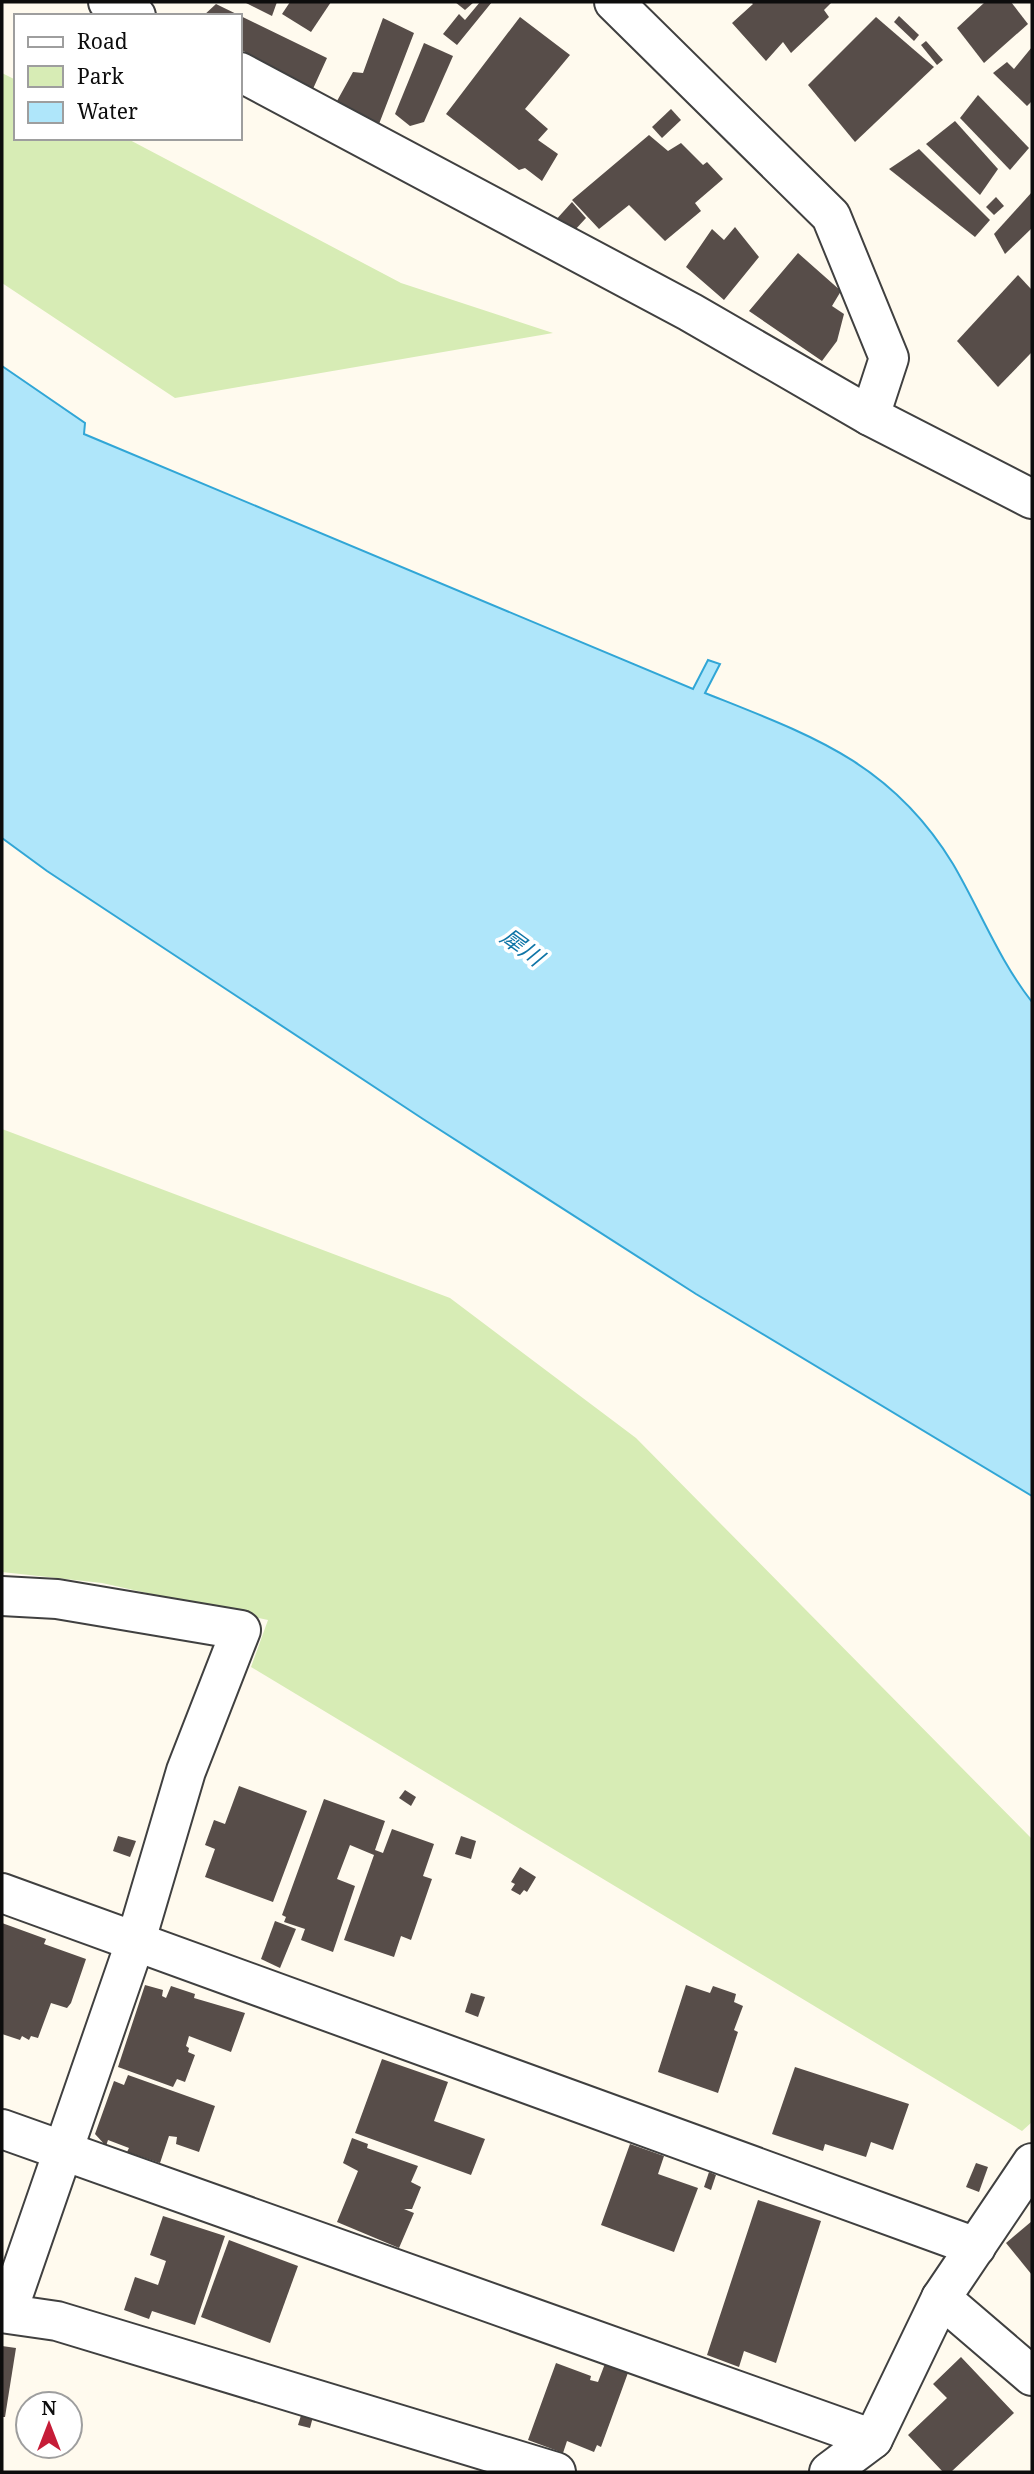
<svg xmlns="http://www.w3.org/2000/svg" width="1034" height="2474" viewBox="0 0 1034 2474" font-family="'Noto Serif','Noto Sans JP',serif">
<style>
.green{fill:#d7ecb5}
.water{fill:#afe6fa;stroke:#31a6d6;stroke-width:2}
.building{fill:#574d49}
.lines{fill:none;stroke-linecap:round;stroke-linejoin:round}
.minor-casing{stroke:#404040;stroke-width:42}
.minor{stroke:#fff;stroke-width:38}
.labels{text-anchor:middle;stroke-width:7;stroke-linejoin:round;paint-order:stroke}
.water-label{font-size:23px;font-style:italic;fill:#0f75a7;stroke:#fff}
</style>
<rect width="100%" height="100%" fill="#fffaee"/>
<g class="green">
<path d="M 2,73 L 16,80 L 16,138 L 126,138 L 401,283 L 553,333 L 175,398 L 2,283 Z"/>
<path d="M 2,1129 L 450,1298 L 636,1438 L 1032,1839 L 1032,2122 L 1022,2131 L 251,1667 L 268,1620 L 102,1583 L 2,1572 Z"/>
</g>
<path class="water" d="M 2,366 L 85,423 L 84,434 L 693,689 L 708,660 L 720,664 L 705,693 C 810,735 891,762 953,864 C 980,910 999,960 1032,1002 L 1032,1496 L 696,1294 L 423,1119 L 47,871 L 2,838 Z"/>
<g class="building">
<path d="M 244,2 L 277,2 L 272,16 Z"/>
<path d="M 290,2 L 331,2 L 311,32 L 282,14 Z"/>
<path d="M 455,2 L 474,2 L 465,10 Z"/>
<path d="M 480,2 L 492,2 L 457,45 L 443,34 L 459,14 L 465,20 Z"/>
<path d="M 751,2 L 832,2 L 824,10 L 829,17 L 791,53 L 783,42 L 766,61 L 732,23 L 753,4 Z"/>
<path d="M 985,2 L 1011,2 L 1028,24 L 984,63 L 957,28 Z"/>
<path d="M 216,4 L 327,58 L 312,91 L 240,49 L 240,16 L 203,16 Z"/>
<path d="M 899,16 L 919,35 L 914,41 L 894,22 Z"/>
<path d="M 520,17 L 570,55 L 525,109 L 548,129 L 538,140 L 558,154 L 542,181 L 525,168 L 519,170 L 446,114 Z"/>
<path d="M 876,17 L 934,67 L 855,142 L 808,85 Z"/>
<path d="M 383,18 L 414,33 L 379,124 L 337,101 L 353,72 L 363,73 Z"/>
<path d="M 926,41 L 943,60 L 937,65 L 921,45 Z"/>
<path d="M 424,43 L 453,56 L 424,122 L 410,126 L 395,114 Z"/>
<path d="M 1032,47 L 1032,101 L 1027,106 L 993,73 L 1007,62 L 1014,69 Z"/>
<path d="M 978,95 L 1029,148 L 1010,170 L 960,118 Z"/>
<path d="M 671,109 L 681,120 L 662,138 L 652,127 Z"/>
<path d="M 955,121 L 998,169 L 980,195 L 926,144 Z"/>
<path d="M 649,135 L 668,151 L 681,143 L 703,165 L 707,162 L 723,179 L 695,203 L 701,211 L 665,241 L 629,205 L 599,229 L 572,200 Z"/>
<path d="M 919,149 L 990,220 L 975,237 L 889,169 Z"/>
<path d="M 1032,192 L 1032,228 L 1005,254 L 994,234 Z"/>
<path d="M 996,197 L 1004,206 L 994,215 L 986,207 Z"/>
<path d="M 572,202 L 586,218 L 574,231 L 554,222 Z"/>
<path d="M 735,227 L 759,257 L 724,300 L 686,267 L 712,229 L 724,240 Z"/>
<path d="M 798,253 L 841,291 L 832,306 L 844,314 L 837,341 L 822,361 L 749,311 Z"/>
<path d="M 1018,275 L 1032,290 L 1032,352 L 998,387 L 957,341 Z"/>
<path d="M 239,1786 L 307,1811 L 273,1902 L 205,1877 L 215,1849 L 205,1845 L 214,1820 L 225,1824 Z"/>
<path d="M 405,1790 L 416,1797 L 411,1806 L 399,1798 Z"/>
<path d="M 324,1799 L 385,1821 L 375,1850 L 383,1853 L 392,1829 L 434,1844 L 423,1876 L 432,1879 L 411,1940 L 401,1936 L 394,1957 L 344,1940 L 374,1855 L 350,1845 L 337,1879 L 355,1886 L 333,1952 L 301,1940 L 305,1929 L 284,1922 L 286,1917 L 282,1915 Z"/>
<path d="M 118,1836 L 136,1841 L 130,1857 L 113,1851 Z"/>
<path d="M 461,1836 L 476,1841 L 471,1859 L 455,1854 Z"/>
<path d="M 520,1867 L 536,1877 L 527,1892 L 524,1890 L 520,1895 L 511,1890 L 515,1884 L 511,1882 Z"/>
<path d="M 275,1921 L 296,1929 L 280,1968 L 261,1959 Z"/>
<path d="M 2,1923 L 46,1939 L 44,1944 L 86,1959 L 71,2003 L 67,2008 L 51,2003 L 38,2038 L 31,2036 L 29,2040 L 22,2036 L 20,2040 L 2,2034 Z"/>
<path d="M 145,1985 L 163,1990 L 162,1996 L 166,1998 L 171,1986 L 195,1994 L 194,1998 L 245,2013 L 231,2052 L 189,2036 L 186,2046 L 189,2048 L 188,2052 L 195,2055 L 185,2082 L 177,2079 L 173,2087 L 118,2067 Z"/>
<path d="M 686,1985 L 710,1993 L 713,1986 L 736,1994 L 734,2002 L 743,2006 L 734,2030 L 738,2032 L 718,2093 L 658,2072 Z"/>
<path d="M 471,1993 L 485,1997 L 478,2017 L 465,2012 Z"/>
<path d="M 382,2059 L 448,2082 L 434,2121 L 485,2139 L 471,2175 L 355,2133 Z"/>
<path d="M 795,2067 L 909,2104 L 893,2150 L 871,2142 L 866,2157 L 825,2144 L 823,2151 L 772,2134 Z"/>
<path d="M 128,2075 L 215,2106 L 199,2152 L 176,2144 L 177,2137 L 169,2136 L 160,2163 L 127,2152 L 129,2148 L 108,2140 L 106,2146 L 95,2134 L 114,2081 L 124,2085 Z"/>
<path d="M 352,2138 L 368,2144 L 367,2148 L 418,2166 L 411,2182 L 421,2187 L 412,2209 L 404,2209 L 414,2213 L 399,2248 L 337,2222 L 358,2171 L 343,2163 Z"/>
<path d="M 630,2144 L 664,2156 L 658,2174 L 698,2188 L 674,2252 L 601,2225 Z"/>
<path d="M 976,2163 L 988,2167 L 979,2192 L 966,2187 Z"/>
<path d="M 709,2172 L 716,2175 L 711,2190 L 704,2187 Z"/>
<path d="M 758,2200 L 821,2221 L 776,2363 L 744,2351 L 739,2367 L 707,2355 Z"/>
<path d="M 163,2216 L 225,2236 L 195,2325 L 152,2311 L 149,2319 L 124,2310 L 135,2277 L 158,2285 L 166,2261 L 150,2255 Z"/>
<path d="M 1032,2221 L 1032,2275 L 1006,2243 Z"/>
<path d="M 229,2240 L 298,2266 L 270,2343 L 201,2317 Z"/>
<path d="M 2,2346 L 16,2348 L 5,2417 L 2,2417 Z"/>
<path d="M 961,2357 L 1014,2413 L 951,2472 L 943,2472 L 908,2435 L 947,2398 L 933,2384 Z"/>
<path d="M 606,2361 L 629,2370 L 601,2447 L 597,2445 L 594,2452 L 567,2441 L 563,2453 L 528,2440 L 556,2363 L 591,2376 L 590,2380 L 598,2382 Z"/>
<path d="M 303,2409 L 314,2413 L 310,2428 L 298,2425 Z"/>
</g>
<g class="lines">
<g class="minor-casing">
<g id="minor">
<path d="M 108,2 L 136,16"/>
<path d="M 614,2 L 831,216 L 889,358 L 870,416"/>
<path d="M 240,72 L 690,312 L 870,416 L 1032,499"/>
<path d="M 2,1596 L 57,1599 L 241,1630 L 186,1771 L 136,1940 L 7,2313"/>
<path d="M 2,1893 L 976,2247"/>
<path d="M 2,2129 L 873,2439"/>
<path d="M 941,2298 L 1032,2376"/>
<path d="M 2,2313 L 57,2321 L 556,2472"/>
<path d="M 829,2472 L 873,2439 L 941,2298 L 1032,2163"/>
</g>
</g>
<use href="#minor" class="minor"/>
</g>
<g class="labels">
<g class="water-label">
<text transform="translate(522 947) rotate(36)" y="8">犀川</text>
</g>
</g>
<rect width="1034" height="2474" fill="none" stroke="#0d0d0d" stroke-width="7"/>
<rect x="14" y="14" width="228" height="126" fill="#ffffff" stroke="#9e9e9e" stroke-width="2"/>
<rect x="28" y="37" width="35" height="10" fill="#ffffff" stroke="#9e9e9e" stroke-width="2"/>
<text x="77" y="49" font-size="21" fill="#0d0d0d">Road</text>
<rect x="28" y="66" width="35" height="21" fill="#d7ecb5" stroke="#9e9e9e" stroke-width="2"/>
<text x="77" y="84" font-size="21" fill="#0d0d0d">Park</text>
<rect x="28" y="102" width="35" height="21" fill="#afe6fa" stroke="#9e9e9e" stroke-width="2"/>
<text x="77" y="119" font-size="21" fill="#0d0d0d">Water</text>
<g transform="translate(49 2425)"><circle r="33" fill="#ffffff" stroke="#9e9e9e" stroke-width="2"/>
<path d="M0-5L12 26L0 18L-12 26Z" fill="#c61c37"/>
<text y="-10" font-size="19" font-weight="bold" text-anchor="middle" fill="#0d0d0d">N</text>
</g>
</svg>
